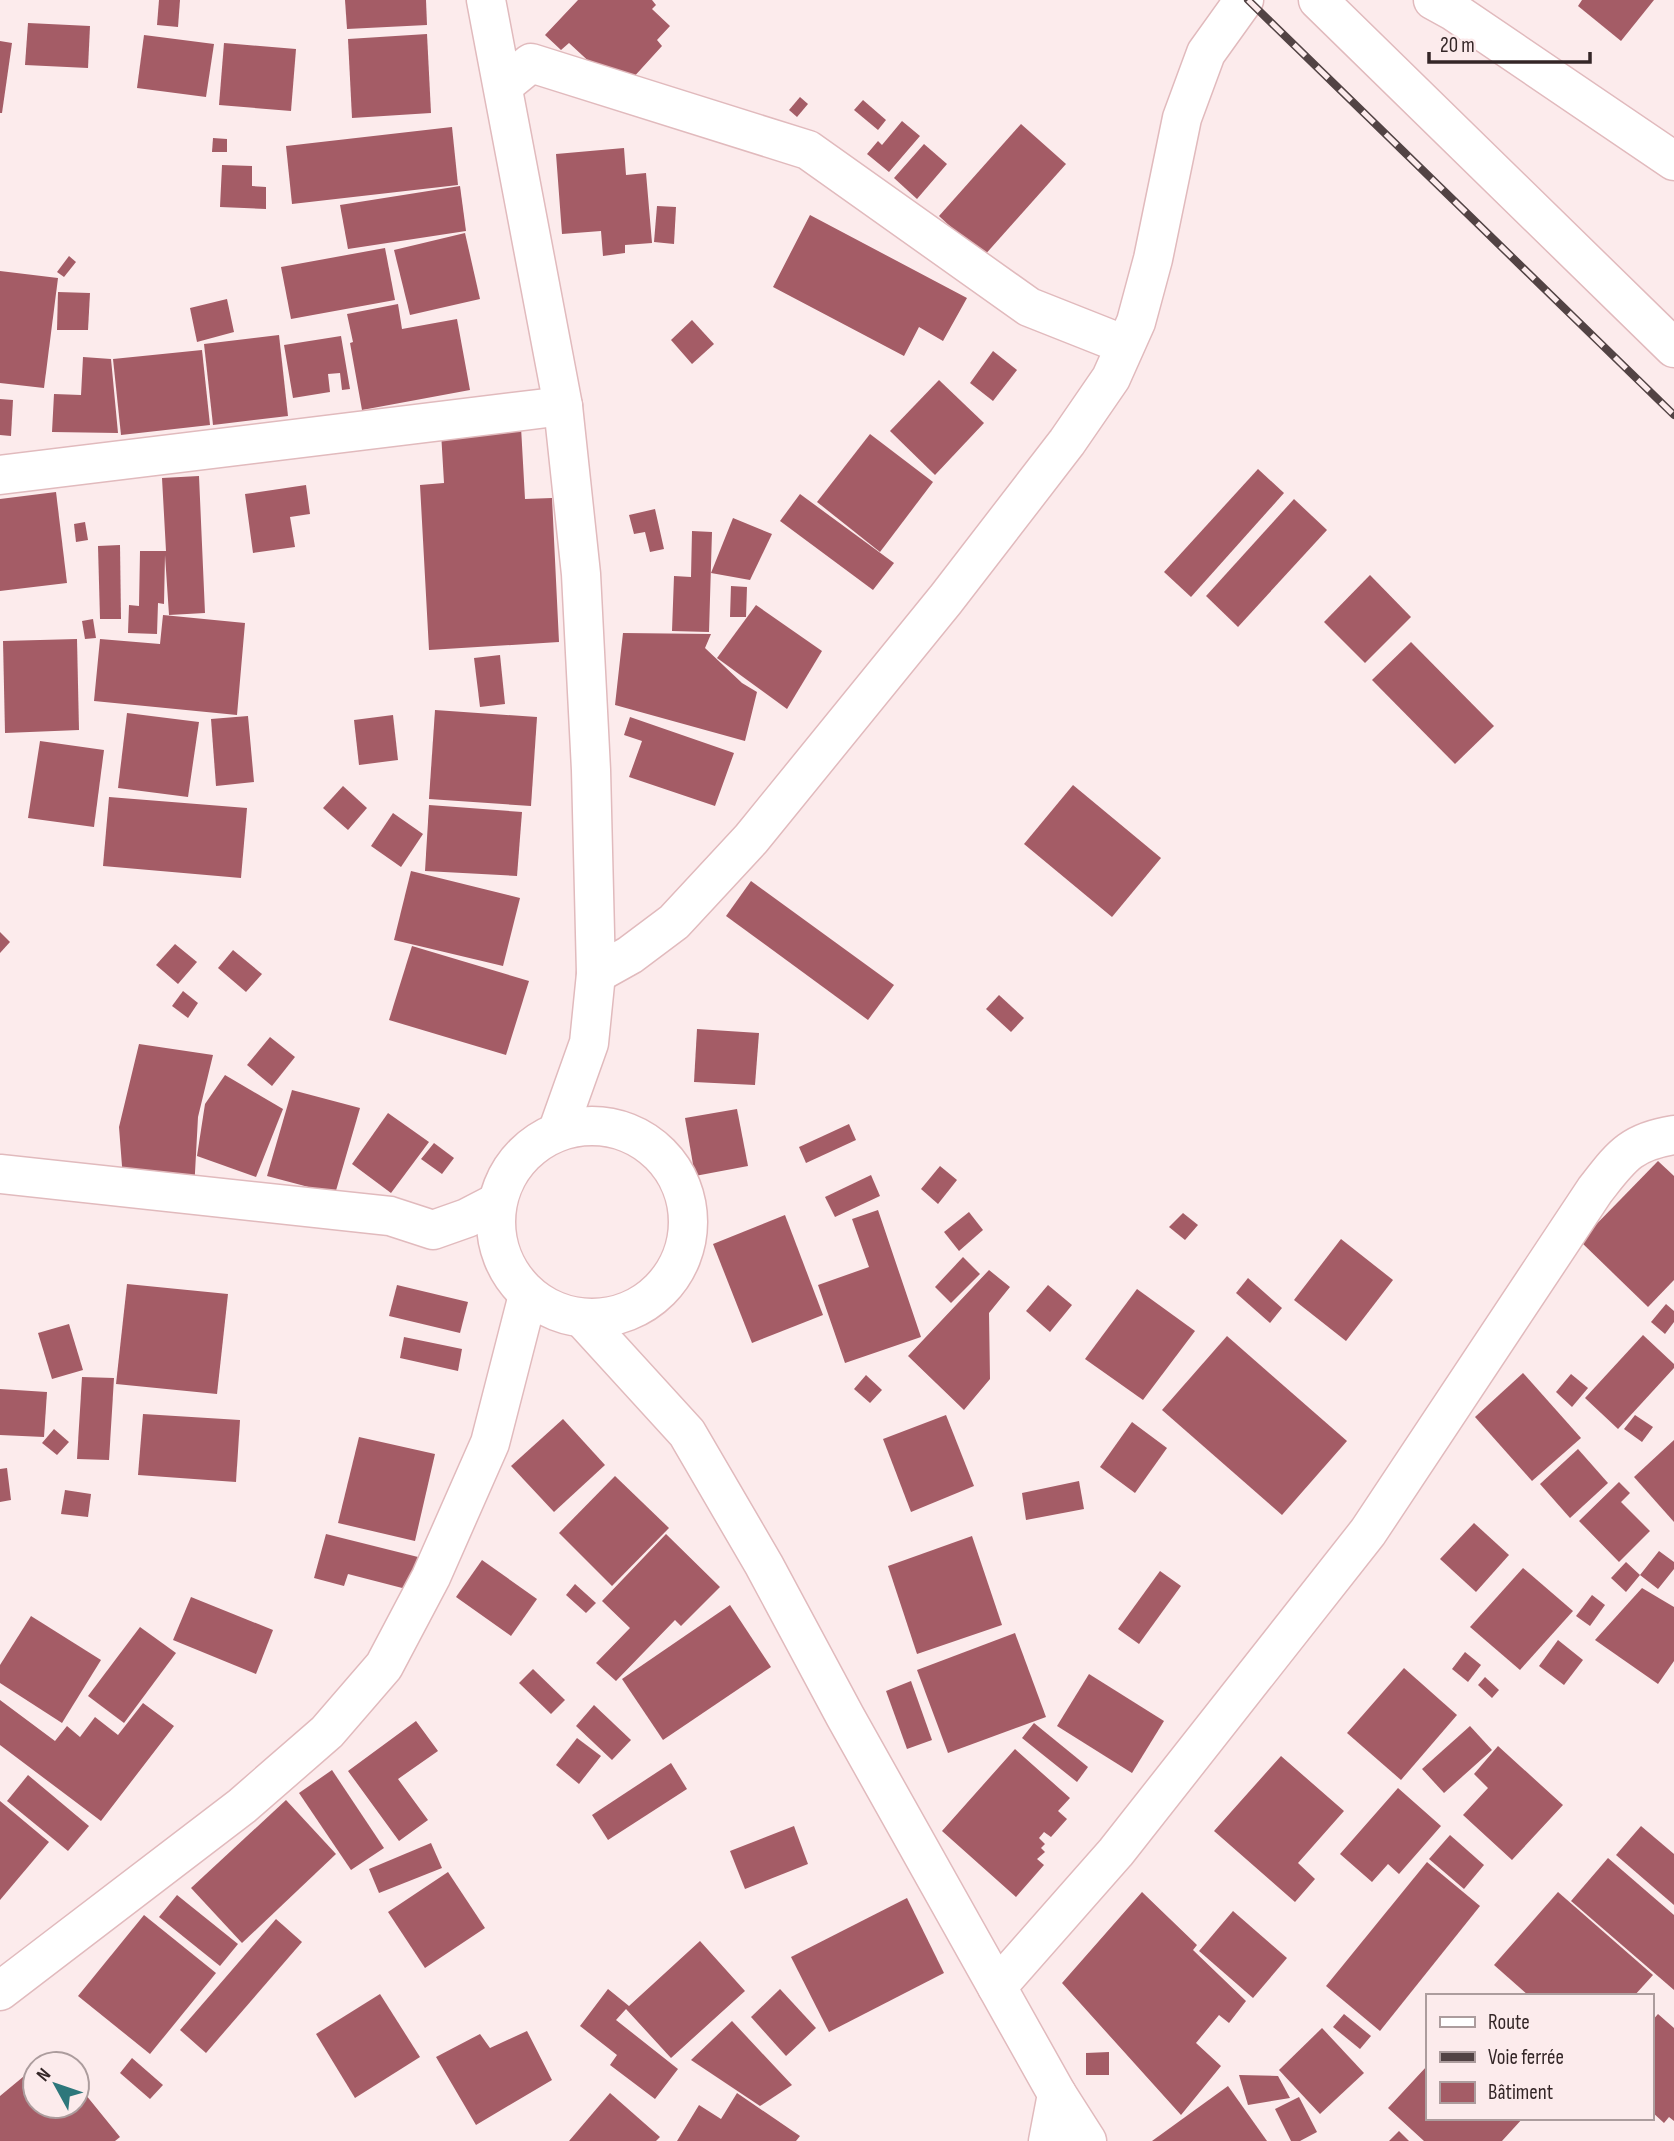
<svg xmlns="http://www.w3.org/2000/svg" width="1674" height="2141" viewBox="0 0 1674 2141" font-family="'Sofia Sans Condensed',sans-serif">
<style>
.building{fill:#a45c66}
.lines{fill:none;stroke-linecap:round;stroke-linejoin:round}
.street-casing{stroke:#e1babd;stroke-width:41}
.street{stroke:#fff;stroke-width:38}
.rail-casing{stroke:#524344;stroke-width:8}
.rail{stroke:#fcebec;stroke-width:5;stroke-dasharray:16;stroke-linecap:butt}
</style>
<rect width="100%" height="100%" fill="#fcebec"/>
<g class="building">
<path d="M 159,0 L 180,0 L 178,27 L 157,25 Z"/>
<path d="M 345,0 L 426,0 L 427,25 L 347,29 Z"/>
<path d="M 578,0 L 652,0 L 656,5 L 652,9 L 670,26 L 657,40 L 662,46 L 621,91 L 569,43 L 561,50 L 545,35 Z"/>
<path d="M 1582,0 L 1654,0 L 1621,41 L 1578,6 Z"/>
<path d="M 28,23 L 90,26 L 88,68 L 25,65 Z"/>
<path d="M 427,34 L 431,113 L 352,118 L 348,39 Z"/>
<path d="M 144,35 L 214,44 L 206,97 L 137,88 Z"/>
<path d="M 0,41 L 12,43 L 2,113 L 0,113 Z"/>
<path d="M 224,43 L 296,49 L 291,111 L 219,105 Z"/>
<path d="M 800,97 L 808,104 L 797,117 L 789,110 Z"/>
<path d="M 863,100 L 886,120 L 878,130 L 854,110 Z"/>
<path d="M 902,121 L 920,136 L 889,172 L 867,154 L 878,141 L 882,145 Z"/>
<path d="M 1021,124 L 1066,164 L 983,257 L 939,216 Z"/>
<path d="M 452,127 L 458,185 L 292,204 L 286,146 Z"/>
<path d="M 213,138 L 227,139 L 227,152 L 212,152 Z"/>
<path d="M 924,144 L 947,164 L 917,199 L 894,178 Z"/>
<path d="M 624,148 L 626,175 L 646,173 L 652,243 L 625,245 L 625,253 L 603,256 L 601,231 L 562,234 L 556,154 Z"/>
<path d="M 222,165 L 252,166 L 252,186 L 266,187 L 266,209 L 220,207 Z"/>
<path d="M 460,186 L 466,231 L 348,249 L 340,205 Z"/>
<path d="M 657,206 L 676,207 L 674,244 L 654,242 Z"/>
<path d="M 810,215 L 967,298 L 943,341 L 919,327 L 904,356 L 773,287 Z"/>
<path d="M 465,233 L 480,299 L 410,315 L 394,250 Z"/>
<path d="M 385,248 L 395,300 L 291,319 L 281,267 Z"/>
<path d="M 69,256 L 76,262 L 64,277 L 57,272 Z"/>
<path d="M 0,271 L 58,278 L 44,388 L 0,383 Z"/>
<path d="M 58,292 L 90,293 L 88,330 L 57,330 Z"/>
<path d="M 227,299 L 234,332 L 197,342 L 190,308 Z"/>
<path d="M 398,304 L 402,329 L 457,319 L 470,390 L 362,410 L 350,343 L 353,342 L 347,314 Z"/>
<path d="M 692,320 L 714,344 L 692,364 L 671,340 Z"/>
<path d="M 279,335 L 288,416 L 213,425 L 204,344 Z"/>
<path d="M 341,336 L 350,389 L 342,390 L 340,373 L 328,374 L 330,392 L 293,398 L 284,345 Z"/>
<path d="M 202,350 L 210,425 L 121,435 L 113,359 Z"/>
<path d="M 993,351 L 1017,370 L 993,401 L 970,383 Z"/>
<path d="M 83,357 L 111,359 L 118,433 L 52,432 L 54,394 L 81,395 Z"/>
<path d="M 939,380 L 984,423 L 935,475 L 890,431 Z"/>
<path d="M 0,399 L 13,400 L 11,436 L 0,435 Z"/>
<path d="M 521,427 L 525,499 L 552,498 L 559,642 L 429,650 L 420,485 L 444,483 L 441,432 Z"/>
<path d="M 870,434 L 933,482 L 880,552 L 817,502 Z"/>
<path d="M 1258,469 L 1284,493 L 1191,597 L 1164,572 Z"/>
<path d="M 199,476 L 205,613 L 169,615 L 165,555 L 164,604 L 158,603 L 157,634 L 128,633 L 129,605 L 139,606 L 140,551 L 166,551 L 162,478 Z"/>
<path d="M 306,485 L 310,514 L 290,517 L 295,547 L 253,553 L 245,494 Z"/>
<path d="M 56,492 L 67,583 L 0,591 L 0,499 Z"/>
<path d="M 800,494 L 894,563 L 873,590 L 780,521 Z"/>
<path d="M 1294,499 L 1327,530 L 1238,627 L 1206,596 Z"/>
<path d="M 655,509 L 664,549 L 650,552 L 645,532 L 634,534 L 629,515 Z"/>
<path d="M 733,518 L 772,534 L 750,580 L 711,573 Z"/>
<path d="M 85,522 L 88,540 L 76,542 L 74,524 Z"/>
<path d="M 692,531 L 712,532 L 709,632 L 672,631 L 674,576 L 691,577 Z"/>
<path d="M 120,545 L 121,619 L 100,619 L 98,546 Z"/>
<path d="M 1370,575 L 1411,617 L 1365,663 L 1324,622 Z"/>
<path d="M 731,586 L 747,587 L 746,617 L 730,617 Z"/>
<path d="M 756,605 L 822,651 L 787,709 L 717,658 Z"/>
<path d="M 163,615 L 245,623 L 237,715 L 94,701 L 100,639 L 160,644 Z"/>
<path d="M 93,619 L 96,638 L 85,639 L 82,621 Z"/>
<path d="M 623,633 L 711,634 L 705,648 L 742,683 L 757,692 L 745,741 L 615,705 Z"/>
<path d="M 77,639 L 79,730 L 5,733 L 3,641 Z"/>
<path d="M 1411,642 L 1494,726 L 1455,764 L 1372,680 Z"/>
<path d="M 500,655 L 505,704 L 480,707 L 474,658 Z"/>
<path d="M 435,710 L 537,717 L 531,806 L 429,799 Z"/>
<path d="M 127,713 L 199,722 L 188,797 L 118,788 Z"/>
<path d="M 393,715 L 398,760 L 359,765 L 354,720 Z"/>
<path d="M 248,716 L 254,782 L 216,786 L 211,719 Z"/>
<path d="M 630,717 L 734,753 L 715,806 L 629,777 L 642,741 L 624,735 Z"/>
<path d="M 40,741 L 104,750 L 94,827 L 28,818 Z"/>
<path d="M 1073,785 L 1161,858 L 1112,917 L 1024,844 Z"/>
<path d="M 343,786 L 367,808 L 348,830 L 323,808 Z"/>
<path d="M 109,797 L 247,808 L 241,878 L 103,866 Z"/>
<path d="M 429,805 L 522,812 L 517,876 L 425,871 Z"/>
<path d="M 393,813 L 423,834 L 401,867 L 371,846 Z"/>
<path d="M 411,871 L 520,898 L 503,966 L 394,940 Z"/>
<path d="M 751,881 L 894,985 L 868,1020 L 726,916 Z"/>
<path d="M 0,932 L 10,942 L 0,953 Z"/>
<path d="M 175,944 L 197,962 L 178,984 L 156,965 Z"/>
<path d="M 412,946 L 529,981 L 506,1055 L 389,1020 Z"/>
<path d="M 233,950 L 262,974 L 246,992 L 218,968 Z"/>
<path d="M 183,991 L 198,1003 L 188,1018 L 172,1006 Z"/>
<path d="M 999,995 L 1024,1018 L 1011,1032 L 986,1009 Z"/>
<path d="M 697,1029 L 759,1033 L 755,1085 L 694,1082 Z"/>
<path d="M 270,1037 L 295,1057 L 272,1086 L 247,1065 Z"/>
<path d="M 139,1044 L 213,1055 L 198,1117 L 194,1191 L 123,1179 L 119,1127 Z"/>
<path d="M 225,1075 L 283,1109 L 256,1177 L 197,1156 L 205,1104 Z"/>
<path d="M 292,1090 L 360,1108 L 335,1194 L 267,1176 Z"/>
<path d="M 737,1109 L 748,1166 L 695,1176 L 685,1118 Z"/>
<path d="M 388,1113 L 429,1142 L 391,1193 L 352,1164 Z"/>
<path d="M 849,1124 L 856,1140 L 806,1163 L 799,1147 Z"/>
<path d="M 434,1143 L 454,1158 L 442,1174 L 421,1159 Z"/>
<path d="M 1658,1161 L 1674,1176 L 1674,1280 L 1648,1307 L 1580,1241 Z"/>
<path d="M 940,1166 L 957,1180 L 938,1204 L 921,1189 Z"/>
<path d="M 871,1175 L 880,1196 L 835,1217 L 825,1197 Z"/>
<path d="M 878,1210 L 921,1337 L 845,1363 L 818,1285 L 869,1267 L 852,1219 Z"/>
<path d="M 969,1212 L 983,1230 L 959,1251 L 944,1232 Z"/>
<path d="M 1183,1213 L 1198,1225 L 1185,1240 L 1169,1227 Z"/>
<path d="M 785,1215 L 823,1315 L 752,1343 L 713,1244 Z"/>
<path d="M 1341,1239 L 1393,1280 L 1346,1341 L 1294,1300 Z"/>
<path d="M 963,1257 L 980,1274 L 951,1303 L 935,1287 Z"/>
<path d="M 989,1270 L 1010,1287 L 989,1313 L 990,1379 L 964,1410 L 908,1356 Z"/>
<path d="M 1248,1278 L 1282,1308 L 1270,1323 L 1236,1293 Z"/>
<path d="M 127,1284 L 228,1294 L 217,1394 L 116,1384 Z"/>
<path d="M 397,1285 L 468,1302 L 460,1333 L 389,1316 Z"/>
<path d="M 1048,1285 L 1072,1305 L 1050,1332 L 1026,1311 Z"/>
<path d="M 1137,1289 L 1195,1331 L 1143,1400 L 1085,1359 Z"/>
<path d="M 1666,1304 L 1674,1311 L 1674,1322 L 1665,1334 L 1651,1322 Z"/>
<path d="M 69,1324 L 83,1370 L 52,1379 L 38,1333 Z"/>
<path d="M 1643,1335 L 1674,1364 L 1674,1368 L 1618,1429 L 1585,1398 Z"/>
<path d="M 1227,1336 L 1347,1441 L 1282,1515 L 1162,1410 Z"/>
<path d="M 404,1337 L 462,1349 L 458,1371 L 400,1358 Z"/>
<path d="M 1523,1373 L 1581,1438 L 1532,1481 L 1475,1417 Z"/>
<path d="M 1571,1374 L 1588,1388 L 1572,1407 L 1556,1392 Z"/>
<path d="M 866,1375 L 882,1390 L 870,1403 L 854,1389 Z"/>
<path d="M 82,1377 L 114,1378 L 109,1460 L 77,1459 Z"/>
<path d="M 0,1389 L 47,1392 L 44,1437 L 0,1435 Z"/>
<path d="M 143,1414 L 240,1420 L 236,1482 L 138,1475 Z"/>
<path d="M 946,1415 L 974,1486 L 911,1512 L 883,1439 Z"/>
<path d="M 1635,1415 L 1653,1427 L 1642,1442 L 1624,1429 Z"/>
<path d="M 563,1419 L 605,1465 L 554,1512 L 511,1466 Z"/>
<path d="M 1132,1422 L 1167,1448 L 1135,1493 L 1100,1467 Z"/>
<path d="M 54,1429 L 69,1442 L 57,1455 L 42,1443 Z"/>
<path d="M 359,1437 L 435,1454 L 415,1541 L 338,1523 Z"/>
<path d="M 1674,1440 L 1674,1522 L 1634,1477 Z"/>
<path d="M 1578,1449 L 1608,1483 L 1570,1518 L 1540,1484 Z"/>
<path d="M 7,1468 L 11,1500 L 0,1502 L 0,1469 Z"/>
<path d="M 615,1476 L 669,1528 L 612,1586 L 559,1533 Z"/>
<path d="M 1079,1481 L 1084,1509 L 1026,1520 L 1022,1493 Z"/>
<path d="M 1619,1482 L 1630,1493 L 1621,1502 L 1650,1531 L 1619,1562 L 1579,1521 Z"/>
<path d="M 65,1490 L 91,1494 L 88,1517 L 61,1514 Z"/>
<path d="M 1474,1523 L 1509,1555 L 1476,1592 L 1440,1559 Z"/>
<path d="M 326,1534 L 418,1557 L 410,1590 L 348,1574 L 344,1586 L 314,1578 Z"/>
<path d="M 666,1534 L 720,1587 L 681,1626 L 675,1620 L 616,1681 L 596,1663 L 630,1628 L 602,1601 Z"/>
<path d="M 972,1536 L 1002,1625 L 917,1654 L 888,1566 Z"/>
<path d="M 1659,1551 L 1674,1562 L 1674,1569 L 1658,1589 L 1640,1575 L 1626,1592 L 1611,1578 L 1626,1562 L 1640,1575 Z"/>
<path d="M 482,1560 L 537,1599 L 511,1636 L 456,1597 Z"/>
<path d="M 1523,1568 L 1573,1611 L 1520,1670 L 1470,1627 Z"/>
<path d="M 1160,1571 L 1181,1586 L 1139,1644 L 1118,1629 Z"/>
<path d="M 575,1584 L 596,1603 L 586,1613 L 566,1595 Z"/>
<path d="M 1642,1588 L 1674,1607 L 1674,1661 L 1658,1684 L 1595,1640 Z"/>
<path d="M 1592,1595 L 1605,1605 L 1590,1626 L 1576,1616 Z"/>
<path d="M 191,1597 L 273,1630 L 256,1674 L 173,1640 Z"/>
<path d="M 730,1605 L 771,1667 L 663,1740 L 622,1679 Z"/>
<path d="M 31,1616 L 101,1660 L 62,1723 L 0,1683 L 0,1665 Z"/>
<path d="M 140,1627 L 176,1653 L 124,1723 L 88,1696 Z"/>
<path d="M 1015,1633 L 1046,1717 L 948,1753 L 917,1670 Z"/>
<path d="M 1558,1640 L 1583,1660 L 1564,1685 L 1539,1666 Z"/>
<path d="M 1465,1652 L 1481,1665 L 1468,1682 L 1452,1669 Z"/>
<path d="M 1404,1668 L 1457,1715 L 1401,1780 L 1347,1733 Z"/>
<path d="M 533,1669 L 565,1700 L 551,1714 L 519,1683 Z"/>
<path d="M 1089,1674 L 1164,1721 L 1132,1773 L 1057,1726 Z"/>
<path d="M 1485,1677 L 1499,1690 L 1492,1698 L 1478,1685 Z"/>
<path d="M 911,1681 L 932,1740 L 907,1749 L 886,1691 Z"/>
<path d="M 0,1700 L 55,1741 L 67,1726 L 80,1737 L 95,1717 L 118,1735 L 143,1703 L 174,1726 L 101,1821 L 0,1745 Z"/>
<path d="M 594,1705 L 631,1740 L 612,1760 L 576,1726 Z"/>
<path d="M 416,1721 L 438,1751 L 398,1779 L 428,1820 L 399,1841 L 348,1771 Z"/>
<path d="M 1034,1723 L 1088,1767 L 1077,1782 L 1022,1738 Z"/>
<path d="M 1470,1726 L 1492,1750 L 1444,1793 L 1422,1769 Z"/>
<path d="M 577,1738 L 601,1756 L 579,1784 L 556,1765 Z"/>
<path d="M 1498,1746 L 1563,1805 L 1512,1860 L 1463,1815 L 1488,1788 L 1474,1774 Z"/>
<path d="M 1015,1749 L 1070,1798 L 1058,1811 L 1067,1819 L 1051,1837 L 1044,1832 L 1039,1838 L 1045,1844 L 1041,1848 L 1045,1852 L 1037,1859 L 1044,1865 L 1016,1897 L 942,1831 Z"/>
<path d="M 1281,1756 L 1344,1811 L 1298,1863 L 1315,1879 L 1295,1902 L 1214,1831 Z"/>
<path d="M 671,1763 L 687,1789 L 608,1840 L 592,1815 Z"/>
<path d="M 332,1770 L 384,1848 L 351,1870 L 299,1793 Z"/>
<path d="M 28,1775 L 89,1826 L 68,1851 L 7,1801 Z"/>
<path d="M 1398,1788 L 1441,1826 L 1399,1874 L 1388,1864 L 1372,1882 L 1340,1854 Z"/>
<path d="M 286,1800 L 336,1854 L 242,1943 L 191,1888 Z"/>
<path d="M 0,1801 L 49,1842 L 0,1900 Z"/>
<path d="M 794,1826 L 808,1864 L 745,1889 L 730,1851 Z"/>
<path d="M 1641,1826 L 1674,1854 L 1674,1905 L 1616,1855 Z"/>
<path d="M 1450,1835 L 1484,1865 L 1464,1889 L 1429,1859 Z"/>
<path d="M 431,1843 L 442,1868 L 379,1893 L 369,1869 Z"/>
<path d="M 1608,1858 L 1674,1915 L 1674,1990 L 1571,1901 Z"/>
<path d="M 1427,1862 L 1480,1906 L 1380,2031 L 1326,1986 Z"/>
<path d="M 448,1872 L 485,1928 L 425,1968 L 388,1912 Z"/>
<path d="M 1142,1892 L 1197,1945 L 1193,1950 L 1246,2001 L 1229,2023 L 1219,2015 L 1196,2043 L 1221,2066 L 1181,2115 L 1062,1983 Z"/>
<path d="M 1558,1892 L 1653,1975 L 1634,1996 L 1529,1996 L 1494,1965 Z"/>
<path d="M 177,1895 L 238,1944 L 220,1966 L 159,1917 Z"/>
<path d="M 907,1898 L 944,1973 L 829,2032 L 791,1957 Z"/>
<path d="M 1233,1911 L 1287,1958 L 1253,1998 L 1199,1951 Z"/>
<path d="M 144,1915 L 216,1973 L 150,2054 L 78,1996 Z"/>
<path d="M 276,1919 L 302,1942 L 206,2053 L 180,2030 Z"/>
<path d="M 700,1941 L 745,1991 L 671,2058 L 626,2009 L 616,2020 L 678,2069 L 655,2099 L 610,2065 L 617,2055 L 580,2026 L 608,1989 L 629,2006 Z"/>
<path d="M 780,1989 L 816,2028 L 786,2056 L 751,2017 Z"/>
<path d="M 380,1994 L 420,2057 L 355,2098 L 316,2034 Z"/>
<path d="M 1344,2014 L 1371,2036 L 1360,2049 L 1333,2027 Z"/>
<path d="M 1658,2014 L 1674,2028 L 1674,2121 L 1669,2117 L 1664,2123 L 1651,2111 L 1651,2022 Z"/>
<path d="M 732,2021 L 792,2085 L 760,2106 L 691,2060 Z"/>
<path d="M 1322,2028 L 1364,2073 L 1320,2114 L 1279,2070 Z"/>
<path d="M 527,2031 L 552,2080 L 476,2125 L 436,2057 L 480,2034 L 490,2048 Z"/>
<path d="M 1109,2052 L 1109,2075 L 1086,2075 L 1086,2053 Z"/>
<path d="M 52,2054 L 60,2064 L 39,2064 Z"/>
<path d="M 132,2058 L 163,2085 L 150,2099 L 120,2073 Z"/>
<path d="M 1427,2066 L 1427,2118 L 1523,2118 L 1502,2141 L 1424,2141 L 1388,2108 Z"/>
<path d="M 35,2067 L 35,2106 L 77,2106 L 77,2084 L 120,2137 L 115,2141 L 0,2141 L 0,2096 Z"/>
<path d="M 1239,2075 L 1278,2076 L 1290,2098 L 1248,2105 Z"/>
<path d="M 1228,2086 L 1267,2141 L 1152,2141 Z"/>
<path d="M 610,2093 L 660,2137 L 656,2141 L 569,2141 Z"/>
<path d="M 737,2093 L 800,2136 L 796,2141 L 677,2141 L 699,2105 L 721,2119 Z"/>
<path d="M 1299,2097 L 1317,2132 L 1300,2141 L 1291,2141 L 1275,2109 Z"/>
<path d="M 1399,2131 L 1409,2141 L 1389,2141 Z"/>
</g>
<g class="lines">
<g class="street-casing">
<g id="street">
<path d="M 486,0 L 563,406 L 581,574 L 591,770 L 596,974 L 589,1043 L 558,1130"/>
<path d="M 1318,0 L 1674,348"/>
<path d="M 1433,0 L 1453,11 L 1674,161"/>
<path d="M 504,85 L 531,63 L 808,150 L 1029,307 L 1125,345"/>
<path d="M 0,475 L 563,406"/>
<path d="M 596,974 L 630,955 L 674,922 L 751,839 L 946,599 L 1067,442 L 1111,378 L 1136,322 L 1153,259 L 1182,118 L 1206,53 L 1244,0"/>
<circle cx="592" cy="1222" r="96"/>
<path d="M 0,1174 L 390,1216 L 433,1230 L 467,1218 L 496,1203"/>
<path d="M 582,1318 L 687,1433 L 764,1565 L 845,1716 L 1057,2094 L 1048,2141"/>
<path d="M 997,1987 L 1116,1852 L 1368,1532 L 1595,1190 C 1621,1157 1630,1142 1674,1135"/>
<path d="M 0,1991 L 242,1806 L 327,1732 L 384,1666 L 431,1577 L 490,1443 L 528,1295"/>
<path d="M 1057,2094 L 1087,2141"/>
</g>
</g>
<use href="#street" class="street"/>
<g class="rail-casing">
<path id="rail" d="M 1248,0 L 1674,415"/>
</g>
<use href="#rail" class="rail"/>
</g>
<rect x="1426" y="1994" width="228" height="126" fill="#fcebec" stroke="#ac9c9d" stroke-width="2"/>
<rect x="1440" y="2017" width="35" height="10" fill="#ffffff" stroke="#ac9c9d" stroke-width="2"/>
<text x="1488" y="2029" font-size="21" fill="#342627">Route</text>
<rect x="1440" y="2052" width="35" height="10" fill="#524344" stroke="#ac9c9d" stroke-width="2"/>
<text x="1488" y="2064" font-size="21" fill="#342627">Voie ferrée</text>
<rect x="1440" y="2082" width="35" height="21" fill="#a45c66" stroke="#ac9c9d" stroke-width="2"/>
<text x="1488" y="2099" font-size="21" fill="#342627">Bâtiment</text>
<g transform="translate(56 2085) rotate(310)"><circle r="33" fill="#fcebec" stroke="#ac9c9d" stroke-width="2"/>
<path d="M0-5L12 26L0 18L-12 26Z" fill="#2d777b"/>
<text y="-10" font-size="19" font-weight="bold" text-anchor="middle" fill="#342627">N</text>
</g>
<path d="M1429 52v10h161v-10" fill="none" stroke="#342627" stroke-width="3.5"/>
<text x="1440" y="52" font-size="21" fill="#342627" stroke="#fcebec" stroke-width="5" paint-order="stroke">20 m</text>
</svg>
